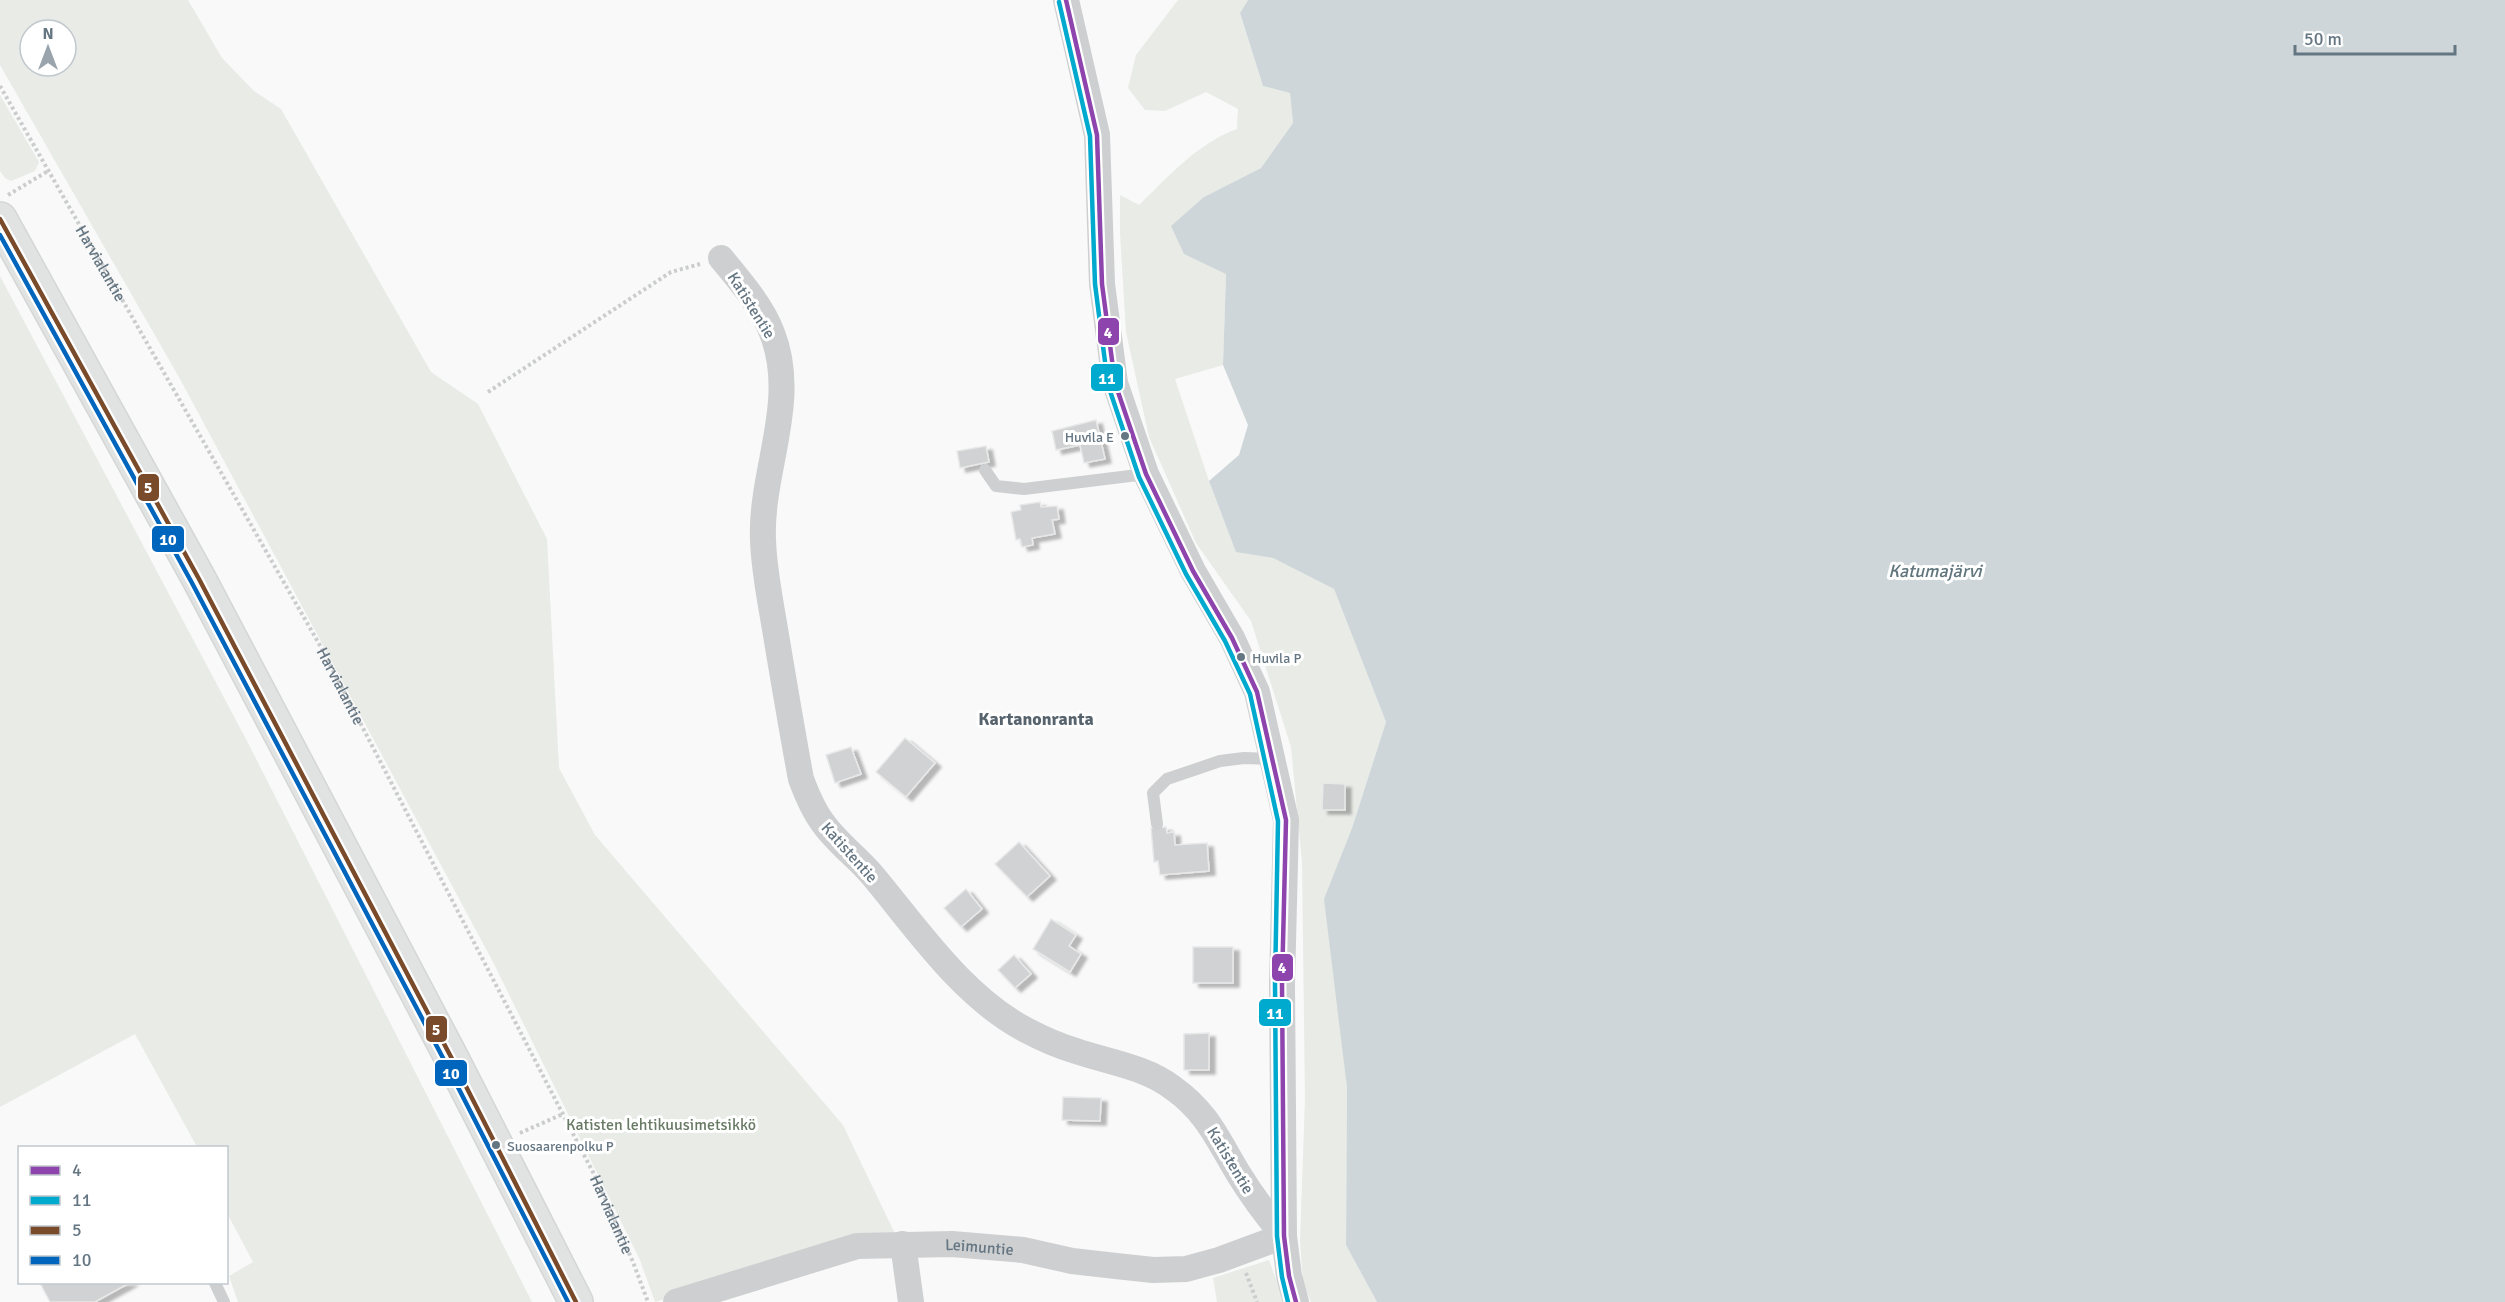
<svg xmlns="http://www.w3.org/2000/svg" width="2505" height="1302" viewBox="0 0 2505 1302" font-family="Signika,sans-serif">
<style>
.green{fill:#e8ebe6;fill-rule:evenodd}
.water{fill:#ced6d9}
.building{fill:#d0d2d3;stroke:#e8e8e8;stroke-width:1.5;filter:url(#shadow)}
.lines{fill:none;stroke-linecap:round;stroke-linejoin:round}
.highway-casing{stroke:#d5d6d6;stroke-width:36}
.path{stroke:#cbcccd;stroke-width:4;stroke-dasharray:3 3;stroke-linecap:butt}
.lane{stroke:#cecfd0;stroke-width:12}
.street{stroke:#cecfd0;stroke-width:26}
.highway{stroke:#e1e2e2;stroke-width:33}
.bus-1-casing{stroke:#fff;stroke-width:9}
.bus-2-casing{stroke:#fff;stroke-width:9}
.bus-3-casing{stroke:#fff;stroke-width:9}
.bus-4-casing{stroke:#fff;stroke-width:9}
.bus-1{stroke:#8e44ad;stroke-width:4.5}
.bus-2{stroke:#00a9ce;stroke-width:4.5}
.bus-3{stroke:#7a4b2a;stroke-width:4.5}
.bus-4{stroke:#0065bd;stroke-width:4.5}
.bus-dot{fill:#657683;stroke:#fff;stroke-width:2}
.labels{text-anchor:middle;stroke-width:6;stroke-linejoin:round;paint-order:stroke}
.bus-label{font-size:14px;fill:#657683;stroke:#fff;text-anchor:start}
.street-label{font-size:16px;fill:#657683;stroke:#fff}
.park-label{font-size:16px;fill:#687a64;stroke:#fff}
.water-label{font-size:18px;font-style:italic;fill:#60757c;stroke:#fff}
.neighbourhood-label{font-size:18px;font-weight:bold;fill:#57646e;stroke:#fff}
.line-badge{stroke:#fff;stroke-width:2}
.badge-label{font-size:16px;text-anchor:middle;font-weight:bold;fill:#fff}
</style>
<defs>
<filter id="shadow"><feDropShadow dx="6" dy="4" stdDeviation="1.5" flood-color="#0004"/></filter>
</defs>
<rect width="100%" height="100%" fill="#f9f9f9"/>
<g class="green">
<path d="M 0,0 L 188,0 L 222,58 L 254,91 L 281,109 L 431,372 L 478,404 L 547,539 L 559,768 L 595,835 L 843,1125 L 897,1238 L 858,1240 L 655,1302 L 640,1260 L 493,962 L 180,379 L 0,65 ZM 30,30 L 66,30 L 66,66 L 30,66 Z"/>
<path d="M 1178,0 L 1248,0 L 1240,13 L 1263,86 L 1290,93 L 1293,123 L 1261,168 L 1204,197 L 1184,254 L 1226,273 L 1223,365 L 1175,379 L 1209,481 L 1236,551 L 1273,558 L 1334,589 L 1386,722 L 1352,828 L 1326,895 L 1347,1088 L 1346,1245 L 1377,1302 L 1311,1302 L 1303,1283 L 1300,1241 L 1305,1099 L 1302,862 L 1291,747 L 1251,621 L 1196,543 L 1149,437 L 1126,332 L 1120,233 L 1120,195 L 1139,205 C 1169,176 1198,143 1237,129 L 1238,109 L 1206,92 L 1165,111 L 1145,110 L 1128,88 L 1136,55 Z"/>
<path d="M 0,95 L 39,162 L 35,171 L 11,181 L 5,178 L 0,171 Z"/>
<path d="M 0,276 L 247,741 L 532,1302 L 238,1302 L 229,1276 L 253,1262 L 227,1213 L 226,1148 L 197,1147 L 135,1034 L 0,1107 Z"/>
<path d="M 1269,1260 L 1284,1302 L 1217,1302 L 1213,1278 Z"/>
</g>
<path class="water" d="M 1248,0 L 2505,0 L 2505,1302 L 1377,1302 L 1346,1245 L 1347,1088 L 1324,899 L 1352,828 L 1386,722 L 1334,589 L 1273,558 L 1236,552 L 1209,481 L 1239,455 L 1248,425 L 1223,365 L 1226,274 L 1184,254 L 1171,226 L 1204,197 L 1261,168 L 1293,123 L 1290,93 L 1263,86 L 1240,13 Z"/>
<g class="building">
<path d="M 1096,420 L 1105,459 L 1084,463 L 1080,445 L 1056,450 L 1052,431 Z"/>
<path d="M 986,446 L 989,462 L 960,468 L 957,451 Z"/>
<path d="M 1040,502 L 1041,507 L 1057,506 L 1059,519 L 1052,520 L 1055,534 L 1032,538 L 1033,545 L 1022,547 L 1020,539 L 1016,540 L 1011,512 L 1021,510 L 1020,505 Z"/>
<path d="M 905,738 L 935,763 L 906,797 L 876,772 Z"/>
<path d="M 851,747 L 861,774 L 835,783 L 826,755 Z"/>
<path d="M 1323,783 L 1345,784 L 1345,810 L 1322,810 Z"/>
<path d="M 1166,827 L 1167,833 L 1174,832 L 1175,845 L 1207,843 L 1209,871 L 1160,875 L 1158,861 L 1154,862 L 1151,828 Z"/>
<path d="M 1019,842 L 1050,876 L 1027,897 L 995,864 Z"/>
<path d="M 966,889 L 982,909 L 961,927 L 944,908 Z"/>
<path d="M 1051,919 L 1076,935 L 1069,946 L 1081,954 L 1070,972 L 1033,949 Z"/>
<rect x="1193" y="947" width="40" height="36"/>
<path d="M 1014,955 L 1031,974 L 1015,988 L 998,970 Z"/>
<path d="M 1209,1033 L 1209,1070 L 1184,1070 L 1184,1034 Z"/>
<path d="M 1063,1097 L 1101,1098 L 1100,1121 L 1062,1120 Z"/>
<path d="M 45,1282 L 131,1282 L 95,1302 L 50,1302 L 41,1285 Z"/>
</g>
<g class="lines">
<g class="highway-casing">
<path id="highway" d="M 0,219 L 199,579 L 450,1055 L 576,1302"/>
</g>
<g class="path">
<path id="s1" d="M 0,86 L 322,649 L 597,1180 L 633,1262 L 648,1302"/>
<path d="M 8,195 L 48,171"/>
<path d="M 488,392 L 671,272 L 700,264"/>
<path d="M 520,1133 L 563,1114"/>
<path d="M 1246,1273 L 1257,1302"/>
</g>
<g class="lane">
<path d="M 985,470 L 996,486 L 1024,489 L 1146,474"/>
<path d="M 1157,824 L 1153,793 L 1167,779 L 1220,761 L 1244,758 L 1272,759"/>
<path d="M 215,1283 L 224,1302"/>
</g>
<g class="street">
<path d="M 1066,0 L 1097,135 L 1102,284 L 1115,383 L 1146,474 L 1193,571 L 1232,638 L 1257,692 L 1286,820 L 1282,984 L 1284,1236 L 1289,1276 L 1296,1302"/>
<path d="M 903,1244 L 911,1302"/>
<path id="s2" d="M 676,1302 L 857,1246 L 952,1244 L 1023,1250 L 1072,1261 L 1116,1266 L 1153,1270 L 1186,1269 L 1219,1260 L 1284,1236 C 1267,1216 1252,1196 1238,1173 C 1218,1140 1207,1112 1173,1088 C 1146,1067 1108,1062 1076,1051 C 1059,1046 1041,1038 1026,1030 C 963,997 918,930 873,876 C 858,858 837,843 823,823 C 813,810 807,795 801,779 C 792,731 784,683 776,635 C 771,604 764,572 763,540 C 760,471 799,401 772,333 C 762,306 739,280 721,258"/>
</g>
<use href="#highway" class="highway"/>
<g class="bus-1-casing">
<path id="bus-1" d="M 1066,0 L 1097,135 L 1102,284 L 1115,383 L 1146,474 L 1193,571 L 1232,638 L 1257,692 L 1286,820 L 1282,984 L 1284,1236 L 1289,1276 L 1296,1302"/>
</g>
<g class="bus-2-casing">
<path id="bus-2" d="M 1059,2 L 1090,136 L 1095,284 L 1108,385 L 1139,477 L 1186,574 L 1225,641 L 1250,694 L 1278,821 L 1275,984 L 1277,1236 L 1282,1277 L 1288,1302"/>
</g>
<g class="bus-3-casing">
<path id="bus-3" d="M 0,219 L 199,579 L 450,1055 L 576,1302"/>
</g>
<g class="bus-4-casing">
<path id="bus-4" d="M 0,235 L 192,583 L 443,1058 L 568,1302"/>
</g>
<use href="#bus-1" class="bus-1"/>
<use href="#bus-2" class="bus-2"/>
<use href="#bus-3" class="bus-3"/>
<use href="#bus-4" class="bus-4"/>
</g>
<g class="bus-dot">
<circle cx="1125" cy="436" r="5"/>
<circle cx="1241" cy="657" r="5"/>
<circle cx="496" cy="1145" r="5"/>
</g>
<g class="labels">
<g class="bus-label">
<text x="1114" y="442" text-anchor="end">Huvila E</text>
<text x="1252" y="663">Huvila P</text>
<text x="507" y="1151">Suosaarenpolku P</text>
</g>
<g class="street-label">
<text dy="6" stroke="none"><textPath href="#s1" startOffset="204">Harvialantie</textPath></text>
<text transform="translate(752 305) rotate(58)" y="6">Katistentie</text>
<text dy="6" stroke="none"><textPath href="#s1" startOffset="690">Harvialantie</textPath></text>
<text transform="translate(850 852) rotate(48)" y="6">Katistentie</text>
<text transform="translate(1231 1160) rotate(59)" y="6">Katistentie</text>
<text dy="6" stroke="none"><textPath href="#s1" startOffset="1284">Harvialantie</textPath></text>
<text dy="6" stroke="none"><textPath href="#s2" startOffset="312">Leimuntie</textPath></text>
</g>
<g class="park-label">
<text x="661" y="1130">Katisten lehtikuusimetsikkö</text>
</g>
<g class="water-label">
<text x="1935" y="577">Katumajärvi</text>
</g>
<g class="neighbourhood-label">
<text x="1036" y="725">Kartanonranta</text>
</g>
</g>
<g class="line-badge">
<rect x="1097" y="317" width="23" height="29" rx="6" fill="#8e44ad"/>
<rect x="1090" y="363" width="34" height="29" rx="6" fill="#00a9ce"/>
<rect x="137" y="473" width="23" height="29" rx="6" fill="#7a4b2a"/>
<rect x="151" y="525" width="34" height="28" rx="6" fill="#0065bd"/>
<rect x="1271" y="953" width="23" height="29" rx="6" fill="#8e44ad"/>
<rect x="1258" y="998" width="34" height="29" rx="6" fill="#00a9ce"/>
<rect x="425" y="1015" width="23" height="28" rx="6" fill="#7a4b2a"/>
<rect x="434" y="1059" width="34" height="28" rx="6" fill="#0065bd"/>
</g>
<g class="badge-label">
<text x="1108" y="338">4</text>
<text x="1107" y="384">11</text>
<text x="148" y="493">5</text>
<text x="168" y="545">10</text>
<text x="1282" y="973">4</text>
<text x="1275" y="1019">11</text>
<text x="436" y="1035">5</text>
<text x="451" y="1079">10</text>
</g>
<rect x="18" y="1146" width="210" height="138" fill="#ffffff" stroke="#c1c8cd" stroke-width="1.5"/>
<rect x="30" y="1166" width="30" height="9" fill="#8e44ad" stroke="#c1c8cd" stroke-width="1.5"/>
<text x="72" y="1176" font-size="18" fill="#657683">4</text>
<rect x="30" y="1196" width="30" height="9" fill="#00a9ce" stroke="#c1c8cd" stroke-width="1.5"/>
<text x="72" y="1206" font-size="18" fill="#657683">11</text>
<rect x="30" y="1226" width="30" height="9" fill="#7a4b2a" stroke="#c1c8cd" stroke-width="1.5"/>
<text x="72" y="1236" font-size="18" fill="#657683">5</text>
<rect x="30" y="1256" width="30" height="9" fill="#0065bd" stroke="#c1c8cd" stroke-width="1.5"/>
<text x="72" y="1266" font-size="18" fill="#657683">10</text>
<g transform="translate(48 48)"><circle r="28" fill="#ffffff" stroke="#c1c8cd" stroke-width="1.5"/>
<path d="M0-4.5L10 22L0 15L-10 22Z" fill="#99a4ac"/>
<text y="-9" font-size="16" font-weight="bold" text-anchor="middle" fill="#657683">N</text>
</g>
<path d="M2295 45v9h160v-9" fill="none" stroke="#657683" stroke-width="3"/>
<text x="2304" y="45" font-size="18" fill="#657683" stroke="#ffffff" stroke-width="4.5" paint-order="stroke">50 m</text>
</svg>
